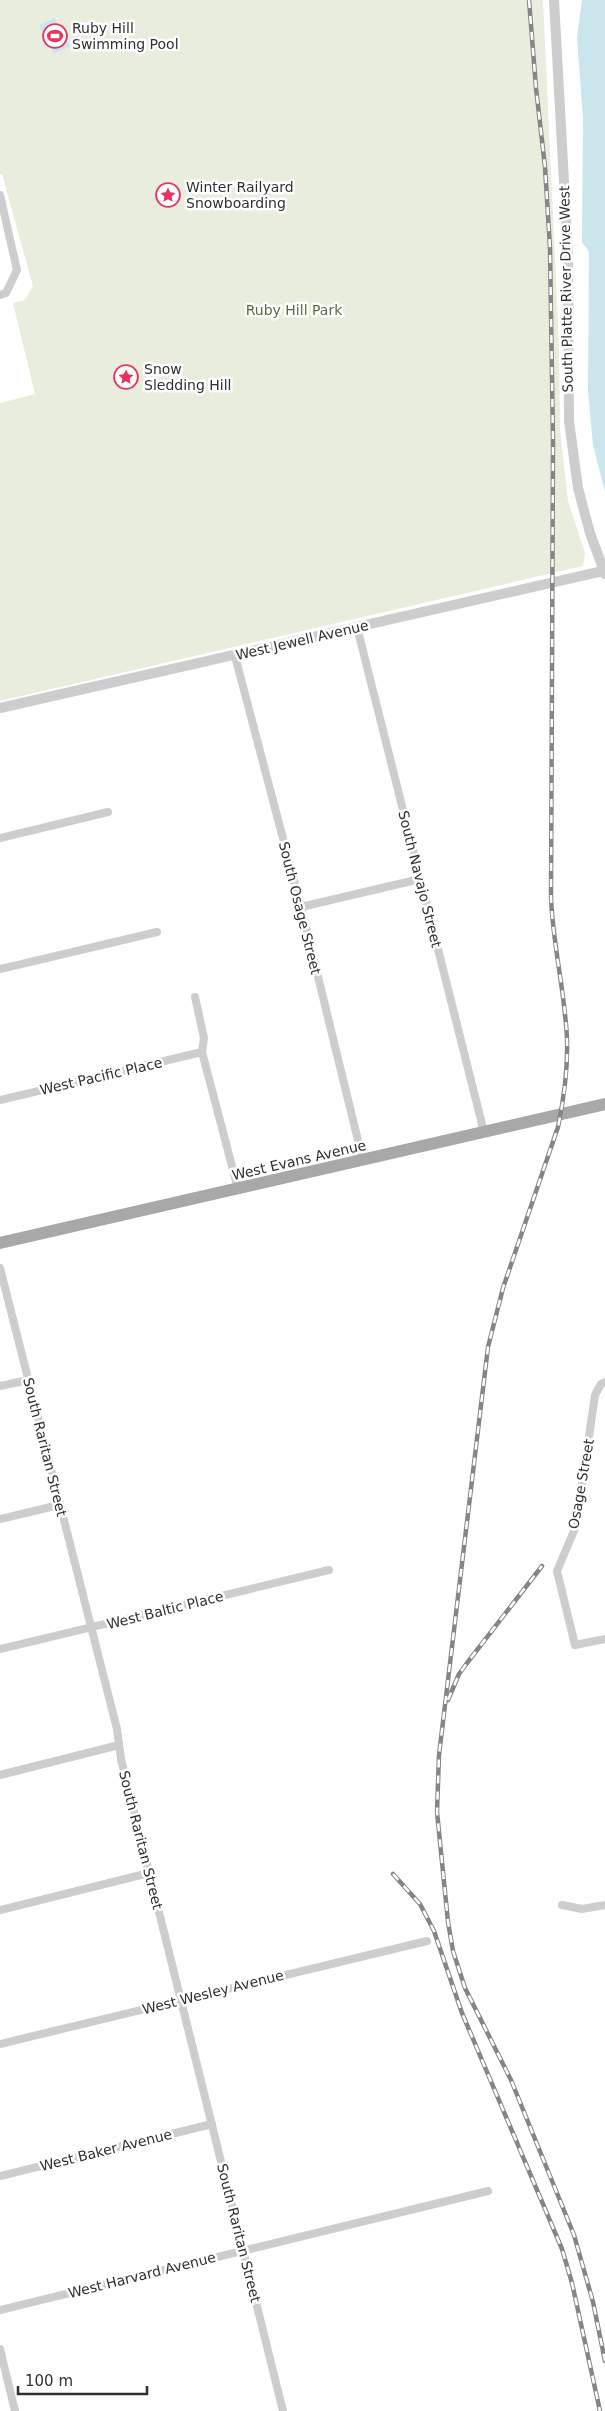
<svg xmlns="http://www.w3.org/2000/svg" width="605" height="2411" viewBox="0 0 605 2411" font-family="'DejaVu Sans',sans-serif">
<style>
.green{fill:#e9edde}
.water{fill:#cbe5ed}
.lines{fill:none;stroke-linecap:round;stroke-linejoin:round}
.minor{stroke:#cdcdcd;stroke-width:8}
.tertiary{stroke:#cdcdcd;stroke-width:10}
.primary{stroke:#a8a8a8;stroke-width:12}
.rail-casing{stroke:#858585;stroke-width:4.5}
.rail{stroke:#fff;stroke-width:2.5;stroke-dasharray:8;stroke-linecap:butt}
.labels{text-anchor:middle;stroke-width:5;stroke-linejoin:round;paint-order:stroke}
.poi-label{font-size:14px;fill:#303030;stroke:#fff;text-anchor:start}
.street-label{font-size:14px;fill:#303030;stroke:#fff}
.park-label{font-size:14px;fill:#5b6d3d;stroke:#fff}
</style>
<rect width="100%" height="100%" fill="#fff"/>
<path class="green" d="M 0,0 L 543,0 L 559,345 L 560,430 L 568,501 L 585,553 L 583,566 L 0,701 L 0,403 L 35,394 L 13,303 L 25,300 L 33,286 L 2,174 L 0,174 Z"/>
<g class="water">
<path d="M 582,0 L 605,0 L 605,492 L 593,445 L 588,391 L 589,252 L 582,242 L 583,119 L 577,37 Z"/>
<path d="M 54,18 L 70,46 L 54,54 L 39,25 Z"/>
</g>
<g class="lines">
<g class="minor">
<path d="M 0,195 L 17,270 L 6,293 L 0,295"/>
<path d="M 357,627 L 484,1132"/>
<path d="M 235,656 L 301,907 L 363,1161"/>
<path d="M 0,838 L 108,812"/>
<path d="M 301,907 L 420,879"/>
<path d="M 0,969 L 157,932"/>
<path d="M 195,997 L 204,1038 L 202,1052 L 238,1189"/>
<path d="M 0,1100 L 202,1052"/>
<path d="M 0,1268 L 117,1729 L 121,1759 L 283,2411"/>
<path d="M 605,1382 L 601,1384 L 595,1395 L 576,1526 L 557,1571 L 575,1645 L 605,1639"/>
<path d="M 0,1386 L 28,1380"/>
<path d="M 0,1519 L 59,1505"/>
<path d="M 0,1649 L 329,1570"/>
<path d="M 0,1775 L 119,1745"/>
<path d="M 562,1905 L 582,1909 L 605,1905"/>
<path d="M 0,1910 L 149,1873"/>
<path d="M 0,2044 L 427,1941"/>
<path d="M 0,2176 L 212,2124"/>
<path d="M 0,2310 L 488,2191"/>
<path d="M 0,2349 L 15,2411"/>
</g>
<g class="tertiary">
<path d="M 554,0 L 568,254 L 569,421 L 578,488 L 590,533 L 605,574"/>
<path d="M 0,708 L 603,571"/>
</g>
<path class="primary" d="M 0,1243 L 605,1104"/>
<g class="rail-casing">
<g id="rail">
<path d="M 529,0 L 536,88 L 545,167 L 550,248 L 553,442 L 551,898 C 553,946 565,992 567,1039 C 568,1069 564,1098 558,1127 L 503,1288 L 488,1347 L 439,1755 L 437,1812 L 448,1922 L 453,1951 L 465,1988 L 511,2080 L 574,2235 L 593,2302 L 605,2361"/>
<path d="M 448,1700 L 459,1674 L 467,1663 L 542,1566"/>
<path d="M 393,1874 L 420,1904 L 434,1931 L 462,2013 L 562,2249 L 572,2283 L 600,2411"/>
</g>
</g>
<use href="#rail" class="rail"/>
</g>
<defs>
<g id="stadium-ring" transform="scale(1.25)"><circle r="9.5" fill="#fff" stroke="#e7335d" stroke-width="1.5"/><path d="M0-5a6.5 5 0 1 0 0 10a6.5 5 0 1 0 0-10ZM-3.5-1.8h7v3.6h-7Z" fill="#e7335d"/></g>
<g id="sight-ring" transform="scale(1.25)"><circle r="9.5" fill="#fff" stroke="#e7335d" stroke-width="1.5"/><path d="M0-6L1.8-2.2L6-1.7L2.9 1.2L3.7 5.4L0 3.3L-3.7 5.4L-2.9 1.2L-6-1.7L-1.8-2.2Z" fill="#e7335d"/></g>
</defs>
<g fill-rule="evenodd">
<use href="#stadium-ring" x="55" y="36"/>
<use href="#sight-ring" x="168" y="195"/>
<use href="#sight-ring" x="126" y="377"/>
</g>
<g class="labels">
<g class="poi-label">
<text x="72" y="33">Ruby Hill<tspan x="72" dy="16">Swimming Pool</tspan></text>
<text x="186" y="192">Winter Railyard<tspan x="186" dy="16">Snowboarding</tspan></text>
<text x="144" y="374">Snow<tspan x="144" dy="16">Sledding Hill</tspan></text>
</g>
<g class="street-label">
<text transform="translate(566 289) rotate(-91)" y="5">South Platte River Drive West</text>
<text transform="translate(302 640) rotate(-13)" y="5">West Jewell Avenue</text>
<text transform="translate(420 879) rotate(76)" y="5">South Navajo Street</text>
<text transform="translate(300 908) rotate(76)" y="5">South Osage Street</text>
<text transform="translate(101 1076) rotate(-13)" y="5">West Pacific Place</text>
<text transform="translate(299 1160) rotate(-13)" y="5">West Evans Avenue</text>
<text transform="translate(45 1447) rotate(76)" y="5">South Raritan Street</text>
<text transform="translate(581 1484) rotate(-80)" y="5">Osage Street</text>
<text transform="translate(165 1610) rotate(-14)" y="5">West Baltic Place</text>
<text transform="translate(141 1840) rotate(76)" y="5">South Raritan Street</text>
<text transform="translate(213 1992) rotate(-14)" y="5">West Wesley Avenue</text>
<text transform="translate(106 2150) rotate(-14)" y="5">West Baker Avenue</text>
<text transform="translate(239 2233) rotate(76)" y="5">South Raritan Street</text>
<text transform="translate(142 2275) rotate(-14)" y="5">West Harvard Avenue</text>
</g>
<g class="park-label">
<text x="294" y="315">Ruby Hill Park</text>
</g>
</g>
<path d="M18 2386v8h129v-8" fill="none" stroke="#303030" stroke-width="2.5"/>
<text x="25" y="2386" font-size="15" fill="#303030" stroke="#ffffff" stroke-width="4" paint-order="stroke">100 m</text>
</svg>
